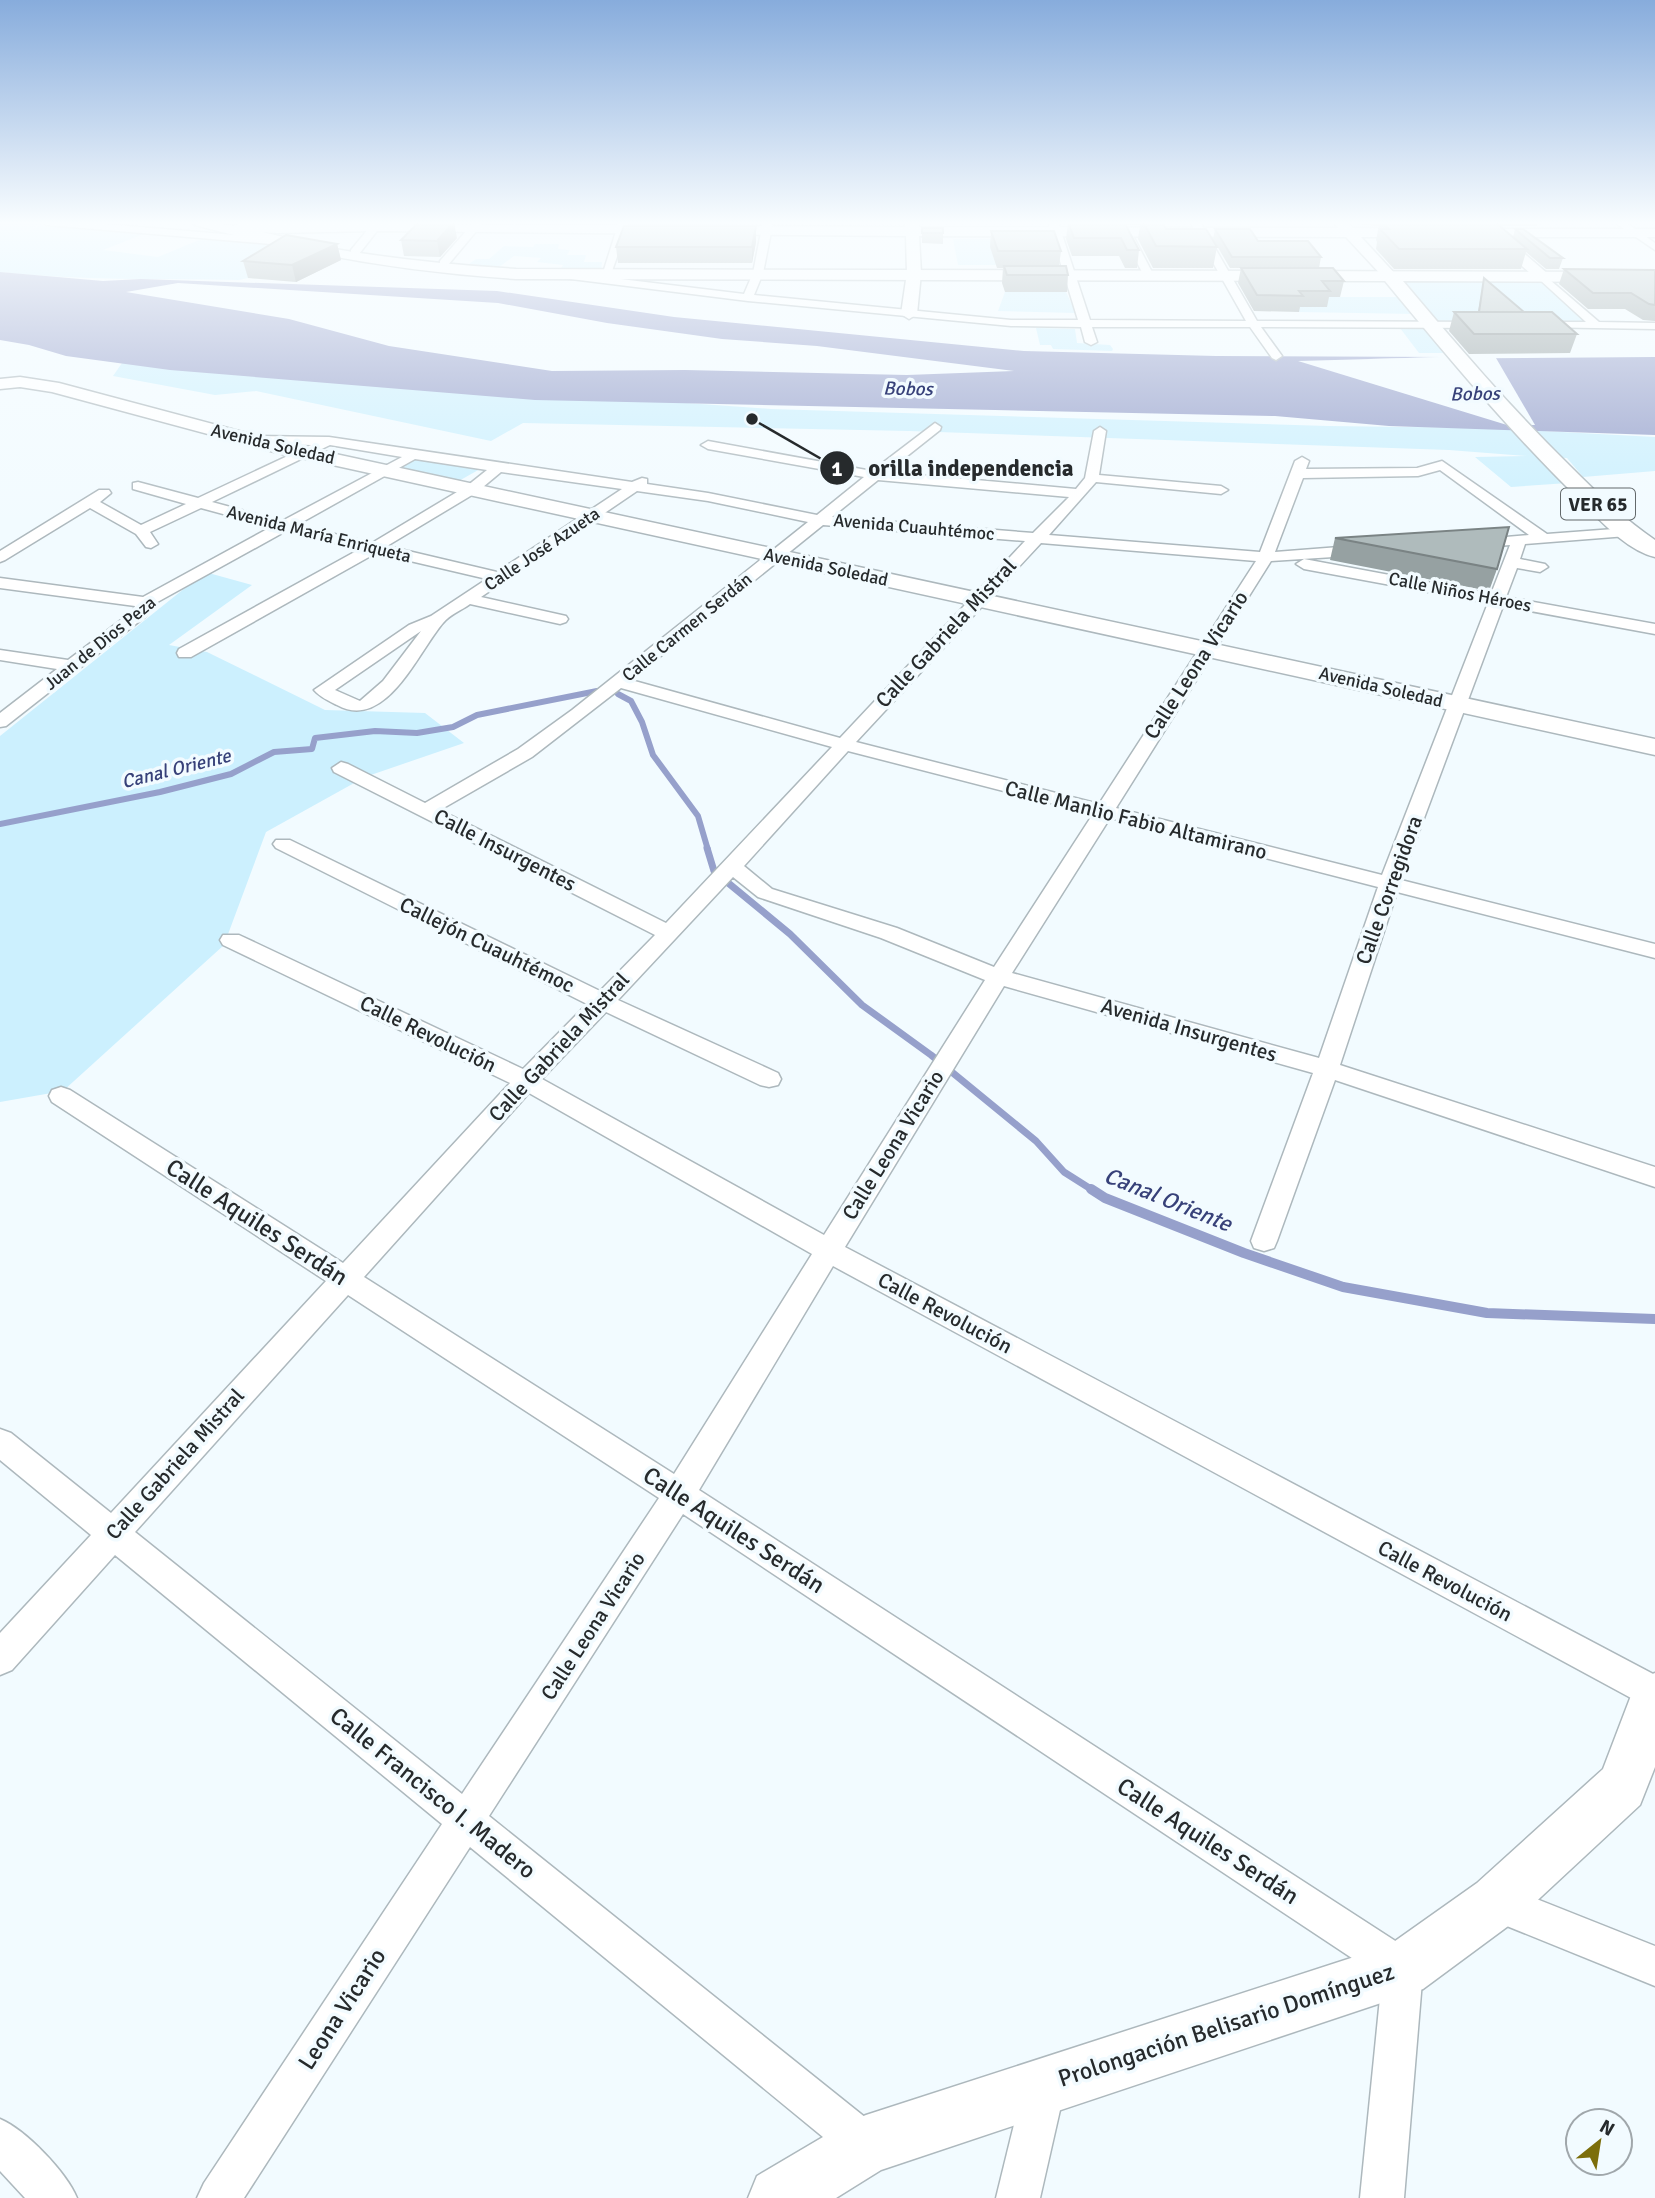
<svg xmlns="http://www.w3.org/2000/svg" width="1655" height="2198" viewBox="0 0 1655 2198" font-family="Signika,sans-serif">
<style>
.green{fill:#ccf0fe}
.water{fill:#96a0cb;fill-rule:evenodd}
.pier{fill:#f2fbff}
.lines{fill:none;stroke-linecap:round;stroke-linejoin:round}
.stream-far2{stroke:#96a0cb;stroke-width:6}
.stream-far1{stroke:#96a0cb;stroke-width:7}
.stream{stroke:#96a0cb;stroke-width:10}
.street-casing{stroke:#adb8bd;stroke-width:3}
.secondary-casing{stroke:#adb8bd;stroke-width:3}
.primary-casing{stroke:#adb8bd;stroke-width:3}
.street{fill:#fff;fill-rule:evenodd}
.secondary{fill:#fff;fill-rule:evenodd}
.primary{fill:#fff;fill-rule:evenodd}
.wall{fill:#96a1a2}
.shaded-wall{fill:#7a8384}
.building{fill:#afbbbc;stroke:#7a8384;stroke-width:2}
.labels{text-anchor:middle;stroke-width:7;stroke-linejoin:round;paint-order:stroke}
.far-street-label{font-size:18px;fill:#262a2c;stroke:#f2fbff}
.far-water-label{font-size:19px;font-style:italic;fill:#374179;stroke:#f2fbff}
.shield{fill:#f2fbff;stroke:#63696b;stroke-width:2}
.shield-label{font-size:19px;font-weight:bold;fill:#262a2c}
.street-label{font-size:21px;fill:#262a2c;stroke:#f2fbff}
.water-label{font-size:23px;font-style:italic;fill:#374179;stroke:#f2fbff}
.near-street-label{font-size:24px;fill:#262a2c;stroke:#f2fbff}
.leader{fill:none;stroke:#262a2c;stroke-width:2.5}
.callout-dot{fill:#262a2c;stroke:#f2fbff;stroke-width:2.5}
.mark-label{font-size:21px;text-anchor:middle;font-weight:bold;fill:#fff}
.callout-label{font-size:23px;text-anchor:middle;font-weight:bold;fill:#262a2c;stroke:#f2fbff;stroke-width:7;stroke-linejoin:round;paint-order:stroke}
</style>
<rect width="100%" height="100%" fill="#f2fbff"/>
<g class="green">
<path d="M 0,222 L 41,224 L 17,235 L 44,224 L 146,233 L 103,250 L 158,257 L 204,238 L 295,248 L 248,278 L 239,280 C 159,278 79,281 0,272 Z"/>
<path d="M 953,239 L 1000,239 L 1007,265 L 958,265 Z"/>
<path d="M 535,244 L 559,244 L 558,249 L 570,250 L 567,255 L 586,255 L 584,262 L 602,262 L 601,272 L 560,270 L 563,265 L 537,262 L 541,258 L 514,256 L 499,267 L 469,264 L 476,259 L 489,259 L 504,246 L 533,247 Z"/>
<path d="M 1393,278 L 1541,278 L 1597,325 L 1437,325 Z"/>
<path d="M 1005,292 L 1066,292 L 1076,313 L 998,311 Z"/>
<path d="M 1319,297 L 1401,297 L 1415,314 L 1299,312 L 1296,307 Z"/>
<path d="M 1036,328 L 1075,329 L 1077,343 L 1110,345 L 1113,349 L 1112,351 L 1053,349 L 1051,345 L 1040,345 Z"/>
<path d="M 1400,328 L 1424,328 L 1446,353 L 1419,353 Z"/>
<path d="M 122,363 L 771,409 L 1328,426 L 1487,428 L 1655,437 L 1655,471 L 1583,477 L 1567,458 L 1542,457 L 1568,483 L 1511,487 L 1475,457 L 1527,456 L 1449,450 L 909,431 L 523,423 L 491,441 L 256,391 L 215,395 L 113,376 Z"/>
<path d="M 417,458 L 480,469 L 457,482 L 397,470 Z"/>
<path d="M 205,572 L 252,585 L 169,645 L 207,652 L 325,710 L 425,713 L 464,743 L 365,777 L 266,832 L 224,945 L 63,1091 L 0,1102 L 0,736 Z"/>
</g>
<path class="water" d="M 0,272 L 103,281 L 141,279 L 497,291 L 674,317 L 1024,351 L 1216,356 L 1444,357 L 1367,359 L 1655,357 L 1655,435 L 1389,426 L 1275,416 L 535,400 L 170,370 L 66,356 L 29,345 L 0,340 ZM 178,283 L 498,303 L 607,323 L 722,339 L 817,346 L 1014,371 L 907,375 L 685,370 L 552,371 L 389,346 L 289,319 L 126,292 Z"/>
<path class="pier" d="M 1444,357 L 1496,358 L 1535,425 L 1507,425 L 1298,361 Z"/>
<g class="lines">
<g class="stream-far2">
<path d="M 618,694 L 631,701 L 642,722 L 653,755 L 698,816 L 708,850"/>
<path d="M 0,824 L 160,792 L 231,774 L 274,752 L 312,749 L 315,738 L 375,731 L 417,733 L 453,727 L 477,715 L 597,691"/>
</g>
<g class="stream-far1">
<path d="M 707,848 L 714,871"/>
<path d="M 727,882 L 790,934 L 862,1005 L 931,1055 L 1036,1141 L 1064,1172 L 1094,1191"/>
</g>
<path class="stream" d="M 1091,1189 L 1105,1198 L 1244,1253 L 1343,1287 L 1487,1313 L 1655,1319"/>
<g class="street-casing">
<g id="street">
<path d="M 42,222 L 80,222 L 294,240 L 299,243 L 294,246 L 47,225 Z"/>
<path d="M 374,222 L 384,222 L 359,254 L 351,254 L 351,250 Z"/>
<path d="M 474,222 L 484,222 L 448,265 L 440,265 L 440,261 Z"/>
<path d="M 619,222 L 629,222 L 611,274 L 602,276 Z"/>
<path d="M 763,222 L 773,222 L 763,273 L 754,295 L 1011,320 L 1078,320 L 1048,222 L 1058,222 L 1090,320 L 1246,321 L 1190,222 L 1200,222 L 1257,321 L 1483,322 L 1489,325 L 1483,328 L 1261,327 L 1282,356 L 1276,360 L 1272,358 L 1250,327 L 1092,327 L 1097,342 L 1091,345 L 1085,342 L 1081,327 L 1011,326 L 748,301 L 563,278 L 558,275 L 563,272 L 744,294 L 753,273 Z"/>
<path d="M 1614,222 L 1625,222 L 1655,243 L 1655,250 Z"/>
<path d="M 1123,230 L 1131,232 L 1153,274 L 1152,276 L 1143,274 L 1121,232 Z"/>
<path d="M 1543,274 L 1599,322 L 1655,323 L 1655,329 L 1533,327 L 1531,325 L 1537,322 L 1586,322 L 1539,279 L 1539,275 Z"/>
<path d="M 935,423 L 941,427 L 940,430 L 887,472 L 1076,489 L 1085,478 L 1094,431 L 1100,427 L 1106,431 L 1099,475 L 1221,486 L 1228,490 L 1221,494 L 1096,482 L 1049,535 L 1260,552 L 1295,461 L 1302,457 L 1309,461 L 1306,469 L 1417,468 L 1442,461 L 1547,534 L 1627,528 L 1634,532 L 1627,536 L 1525,544 L 1520,559 L 1545,564 L 1548,567 L 1540,572 L 1517,568 L 1506,597 L 1655,624 L 1655,634 L 1503,606 L 1401,880 L 1655,944 L 1655,958 L 1397,892 L 1340,1065 L 1655,1167 L 1655,1187 L 1335,1080 L 1277,1241 L 1274,1248 L 1264,1251 L 1254,1248 L 1251,1241 L 1313,1073 L 1004,986 L 845,1247 L 1655,1675 L 1655,1711 L 833,1266 L 699,1490 L 1417,1955 L 1423,1969 L 1404,2198 L 1360,2198 L 1382,1978 L 683,1514 L 489,1816 L 881,2130 L 887,2145 L 881,2160 L 866,2166 L 851,2160 L 470,1847 L 244,2198 L 197,2198 L 204,2183 L 442,1824 L 115,1555 L 12,1670 L 0,1675 L 0,1633 L 91,1535 L 0,1460 L 0,1429 L 11,1433 L 111,1513 L 326,1281 L 52,1102 L 49,1096 L 52,1090 L 61,1087 L 70,1090 L 343,1263 L 510,1083 L 223,945 L 220,940 L 223,935 L 239,935 L 523,1069 L 587,1004 L 276,848 L 273,844 L 276,840 L 290,840 L 600,991 L 655,935 L 334,772 L 332,768 L 341,762 L 348,764 L 425,803 L 518,749 L 572,710 L 808,522 L 708,501 L 637,491 L 481,597 L 566,616 L 568,619 L 566,622 L 560,624 L 470,604 C 462,610 449,615 443,623 C 418,652 386,732 337,705 C 329,701 320,697 314,690 L 409,625 L 431,616 L 487,579 L 376,553 L 191,657 L 179,657 L 177,653 L 179,649 L 360,549 L 286,531 L 152,605 L 146,616 L 6,726 L 0,727 L 0,713 L 57,669 L 0,660 L 0,650 L 68,660 L 133,611 L 135,606 L 0,588 L 0,578 L 143,597 L 271,527 L 201,508 L 150,532 L 158,544 L 151,548 L 146,547 L 136,534 L 90,508 L 5,560 L 0,562 L 0,551 L 99,490 L 109,490 L 111,493 L 100,502 L 141,525 L 186,504 L 133,489 L 133,483 L 138,482 L 198,498 L 311,445 L 242,443 L 240,440 L 247,436 L 329,437 L 632,482 L 642,478 L 647,479 L 647,484 L 708,493 L 817,515 L 864,477 L 708,449 L 701,445 L 708,441 L 872,471 ZM 330,445 L 402,457 L 282,521 L 212,502 ZM 415,459 L 487,470 L 467,486 L 372,543 L 297,525 ZM 1440,470 L 1529,535 L 1471,540 L 1464,544 L 1471,548 L 1510,545 L 1491,594 L 1304,559 L 1296,564 L 1304,569 L 1488,603 L 1382,875 L 1116,808 L 1271,561 L 1365,555 L 1373,550 L 1365,545 L 1275,552 L 1303,478 L 1418,476 ZM 501,472 L 622,489 L 497,572 L 387,546 L 477,492 ZM 878,480 L 1069,497 L 1033,533 L 832,517 ZM 823,525 L 1025,541 L 840,738 L 631,680 ZM 1041,543 L 1256,561 L 1099,804 L 856,742 ZM 421,631 L 383,681 L 360,701 L 335,690 ZM 621,688 L 832,747 L 666,923 L 440,810 L 532,757 ZM 848,751 L 1093,814 L 994,967 L 897,928 L 772,889 L 744,866 ZM 1110,818 L 1378,887 L 1319,1058 L 1012,973 ZM 733,877 L 758,897 L 881,938 L 985,980 L 824,1235 L 542,1079 L 606,1012 L 760,1085 L 769,1087 L 778,1085 L 781,1079 L 778,1073 L 618,1000 ZM 529,1093 L 812,1254 L 674,1474 L 364,1277 ZM 348,1295 L 659,1498 L 462,1794 L 135,1532 Z"/>
<path d="M 1496,1883 L 1655,1946 L 1655,1986 L 1482,1916 L 1477,1902 L 1482,1888 Z"/>
<path d="M 1044,2067 L 1059,2073 L 1065,2088 L 1040,2198 L 996,2198 L 1023,2088 L 1029,2073 Z"/>
<path d="M 0,2119 C 26,2130 66,2172 77,2198 L 25,2198 L 0,2171 Z"/>
</g>
</g>
<g class="secondary-casing">
<g id="secondary">
<path d="M 905,222 L 919,222 L 919,227 L 1338,228 L 1333,222 L 1347,222 L 1353,228 L 1482,229 L 1488,225 L 1496,229 L 1655,229 L 1655,237 L 1505,237 L 1548,274 L 1550,277 L 1548,280 L 1538,280 L 1489,237 L 1361,237 L 1398,277 L 1391,281 L 1386,280 L 1346,237 L 919,236 L 921,273 L 917,314 L 909,319 L 901,314 L 907,273 L 906,236 L 374,231 L 277,233 L 239,231 L 232,227 L 239,223 L 905,227 Z"/>
<path d="M 20,377 L 59,383 L 280,442 L 1655,739 L 1655,755 L 278,453 L 52,392 L 20,387 L 0,389 L 0,379 Z"/>
<path d="M 1655,1673 L 1655,1767 L 1640,1805 L 1515,1921 L 1423,1989 L 881,2170 L 836,2198 L 748,2198 L 757,2176 L 845,2124 L 866,2115 L 1388,1946 L 1477,1883 L 1603,1769 L 1637,1680 Z"/>
</g>
</g>
<g class="primary-casing">
<path id="primary" d="M 193,222 C 238,222 285,239 329,248 C 391,259 454,265 516,269 L 1655,272 L 1655,282 L 1403,281 C 1456,344 1510,407 1569,465 C 1596,492 1624,519 1655,540 L 1655,557 C 1626,550 1600,520 1580,500 C 1509,431 1447,356 1385,281 L 516,279 C 407,272 301,254 195,225 Z"/>
</g>
<use href="#street" class="street"/>
<use href="#secondary" class="secondary"/>
<use href="#primary" class="primary"/>
</g>
<g class="wall">
<path d="M 861,222 L 904,222 L 902,224 L 861,224 Z"/>
<path d="M 920,222 L 941,222 L 941,224 L 922,224 Z"/>
<path d="M 1068,222 L 1162,222 L 1166,229 L 1217,247 L 1213,268 L 1153,268 L 1138,239 L 1140,225 L 1126,225 L 1139,250 L 1137,268 L 1125,268 L 1119,256 L 1072,256 L 1066,239 Z"/>
<path d="M 1360,222 L 1538,222 L 1537,226 L 1500,226 L 1513,237 L 1515,229 L 1563,258 L 1559,269 L 1546,269 L 1526,252 L 1521,269 L 1394,269 L 1376,249 L 1377,242 L 1376,240 L 1379,226 L 1363,225 Z"/>
<path d="M 756,226 L 756,242 L 752,263 L 618,263 L 616,247 Z"/>
<path d="M 922,228 L 943,233 L 943,244 L 922,243 Z"/>
<path d="M 1215,229 L 1321,257 L 1319,268 L 1344,281 L 1340,297 L 1329,297 L 1327,307 L 1300,307 L 1299,312 L 1254,311 L 1238,283 L 1241,268 L 1230,268 L 1213,239 Z"/>
<path d="M 991,231 L 1061,251 L 1059,266 L 1068,275 L 1067,292 L 1005,292 L 1002,283 L 1003,268 L 997,268 L 990,247 Z"/>
<path d="M 457,238 L 440,257 L 404,256 L 401,240 Z"/>
<path d="M 337,244 L 341,260 L 296,282 L 248,278 L 243,261 Z"/>
<path d="M 1564,269 L 1655,270 L 1655,321 L 1643,320 L 1625,309 L 1588,309 L 1559,284 Z"/>
<path d="M 1484,278 L 1524,312 L 1577,334 L 1570,353 L 1469,354 L 1449,331 L 1454,312 L 1478,312 Z"/>
<path d="M 1335,538 L 1497,569 L 1489,591 L 1330,560 Z"/>
</g>
<g class="shaded-wall">
<path d="M 454,222 L 457,238 L 440,257 L 437,241 Z"/>
<path d="M 756,226 L 756,242 L 752,263 L 752,247 Z"/>
<path d="M 337,244 L 341,260 L 296,282 L 292,265 Z"/>
</g>
<g class="building">
<path d="M 419,222 L 454,222 L 437,241 L 401,240 Z"/>
<path d="M 1068,222 L 1124,222 L 1139,250 L 1127,250 L 1121,238 L 1074,238 Z"/>
<path d="M 1143,222 L 1162,222 L 1166,229 L 1206,229 L 1217,247 L 1156,246 Z"/>
<path d="M 1382,222 L 1495,222 L 1527,249 L 1399,249 L 1380,229 L 1389,229 Z"/>
<path d="M 624,226 L 756,226 L 752,247 L 616,247 Z"/>
<rect x="922" y="228" width="21" height="5"/>
<path d="M 1215,229 L 1250,229 L 1258,241 L 1308,241 L 1321,257 L 1232,257 Z"/>
<path d="M 1515,229 L 1523,229 L 1563,258 L 1550,258 Z"/>
<path d="M 991,231 L 1054,231 L 1061,251 L 998,251 Z"/>
<path d="M 286,235 L 337,244 L 292,265 L 243,261 Z"/>
<path d="M 1004,266 L 1066,266 L 1068,275 L 1007,275 Z"/>
<path d="M 1241,268 L 1333,268 L 1344,281 L 1322,281 L 1330,291 L 1299,291 L 1303,296 L 1257,295 Z"/>
<path d="M 1564,269 L 1655,270 L 1655,305 L 1649,304 L 1631,293 L 1593,293 Z"/>
<path d="M 1484,278 L 1524,312 L 1479,312 Z"/>
<path d="M 1454,312 L 1552,312 L 1577,334 L 1474,334 Z"/>
<path d="M 1509,527 L 1497,569 L 1335,538 Z"/>
</g>
<linearGradient id="sky" x2="0" y2="1"><stop stop-color="#87acdc"/><stop offset="0.42" stop-color="#f9fdff"/><stop offset="1" stop-color="#f9fdff" stop-opacity="0"/></linearGradient>
<rect width="1655" height="530" fill="url(#sky)"/>
<g class="labels">
<g class="far-street-label">
<text transform="translate(273 444) rotate(13)" y="6">Avenida Soledad</text>
<text transform="translate(914 527) rotate(5)" y="6">Avenida Cuauhtémoc</text>
<text transform="translate(319 534) rotate(14)" y="6">Avenida María Enriqueta</text>
<text transform="translate(542 549) rotate(-34)" y="6">Calle José Azueta</text>
<text transform="translate(826 567) rotate(12)" y="6">Avenida Soledad</text>
<text transform="translate(1460 592) rotate(11)" y="6">Calle Niños Héroes</text>
<text transform="translate(687 627) rotate(-39)" y="6">Calle Carmen Serdán</text>
<text transform="translate(100 643) rotate(-39)" y="6">Juan de Dios Peza</text>
<text transform="translate(1381 687) rotate(13)" y="6">Avenida Soledad</text>
</g>
<g class="far-water-label">
<text transform="translate(908 388) rotate(1)" y="7">Bobos</text>
<text transform="translate(1475 393) rotate(-1)" y="7">Bobos</text>
<text transform="translate(176 768) rotate(-14)" y="7">Canal Oriente</text>
</g>
<rect class="shield" x="1561" y="488.5" width="74" height="31" rx="5"/>
<g class="shield-label">
<text x="1598" y="511">VER 65</text>
</g>
<g class="street-label">
<text transform="translate(946 633) rotate(-47)" y="7">Calle Gabriela Mistral</text>
<text transform="translate(1196 665) rotate(-57)" y="7">Calle Leona Vicario</text>
<text transform="translate(1136 820) rotate(14)" y="7">Calle Manlio Fabio Altamirano</text>
<text transform="translate(505 850) rotate(27)" y="7">Calle Insurgentes</text>
<text transform="translate(1389 890) rotate(-70)" y="7">Calle Corregidora</text>
<text transform="translate(487 945) rotate(26)" y="7">Callejón Cuauhtémoc</text>
<text transform="translate(1189 1030) rotate(16)" y="7">Avenida Insurgentes</text>
<text transform="translate(428 1034) rotate(26)" y="7">Calle Revolución</text>
<text transform="translate(559 1047) rotate(-47)" y="7">Calle Gabriela Mistral</text>
<text transform="translate(893 1145) rotate(-58)" y="7">Calle Leona Vicario</text>
<text transform="translate(945 1313) rotate(28)" y="7">Calle Revolución</text>
<text transform="translate(175 1464) rotate(-48)" y="7">Calle Gabriela Mistral</text>
<text transform="translate(1445 1581) rotate(28)" y="7">Calle Revolución</text>
<text transform="translate(593 1626) rotate(-57)" y="7">Calle Leona Vicario</text>
</g>
<g class="water-label">
<text transform="translate(1168 1199) rotate(22)" y="8">Canal Oriente</text>
</g>
<g class="near-street-label">
<text transform="translate(257 1222) rotate(33)" y="8">Calle Aquiles Serdán</text>
<text transform="translate(734 1530) rotate(33)" y="8">Calle Aquiles Serdán</text>
<text transform="translate(433 1793) rotate(39)" y="8">Calle Francisco I. Madero</text>
<text transform="translate(1208 1841) rotate(33)" y="8">Calle Aquiles Serdán</text>
<text transform="translate(342 2009) rotate(-57)" y="8">Leona Vicario</text>
<text transform="translate(1226 2025) rotate(-18)" y="8">Prolongación Belisario Domínguez</text>
</g>
</g>
<path class="leader" d="M752 419L837 468"/>
<g class="callout-dot">
<circle cx="752" cy="419" r="7"/>
<circle cx="837" cy="468" r="18"/>
</g>
<g class="mark-label">
<text x="837" y="476">1</text>
</g>
<g class="callout-label">
<text x="971" y="476">orilla independencia</text>
</g>
<g transform="translate(1599 2142) rotate(30)"><circle r="33" fill="#f2fbff" stroke="#a0a7ab" stroke-width="2"/>
<path d="M0-5L12 26L0 18L-12 26Z" fill="#7c6e0b"/>
<text y="-10" font-size="19" font-weight="bold" text-anchor="middle" fill="#262a2c">N</text>
</g>
</svg>
